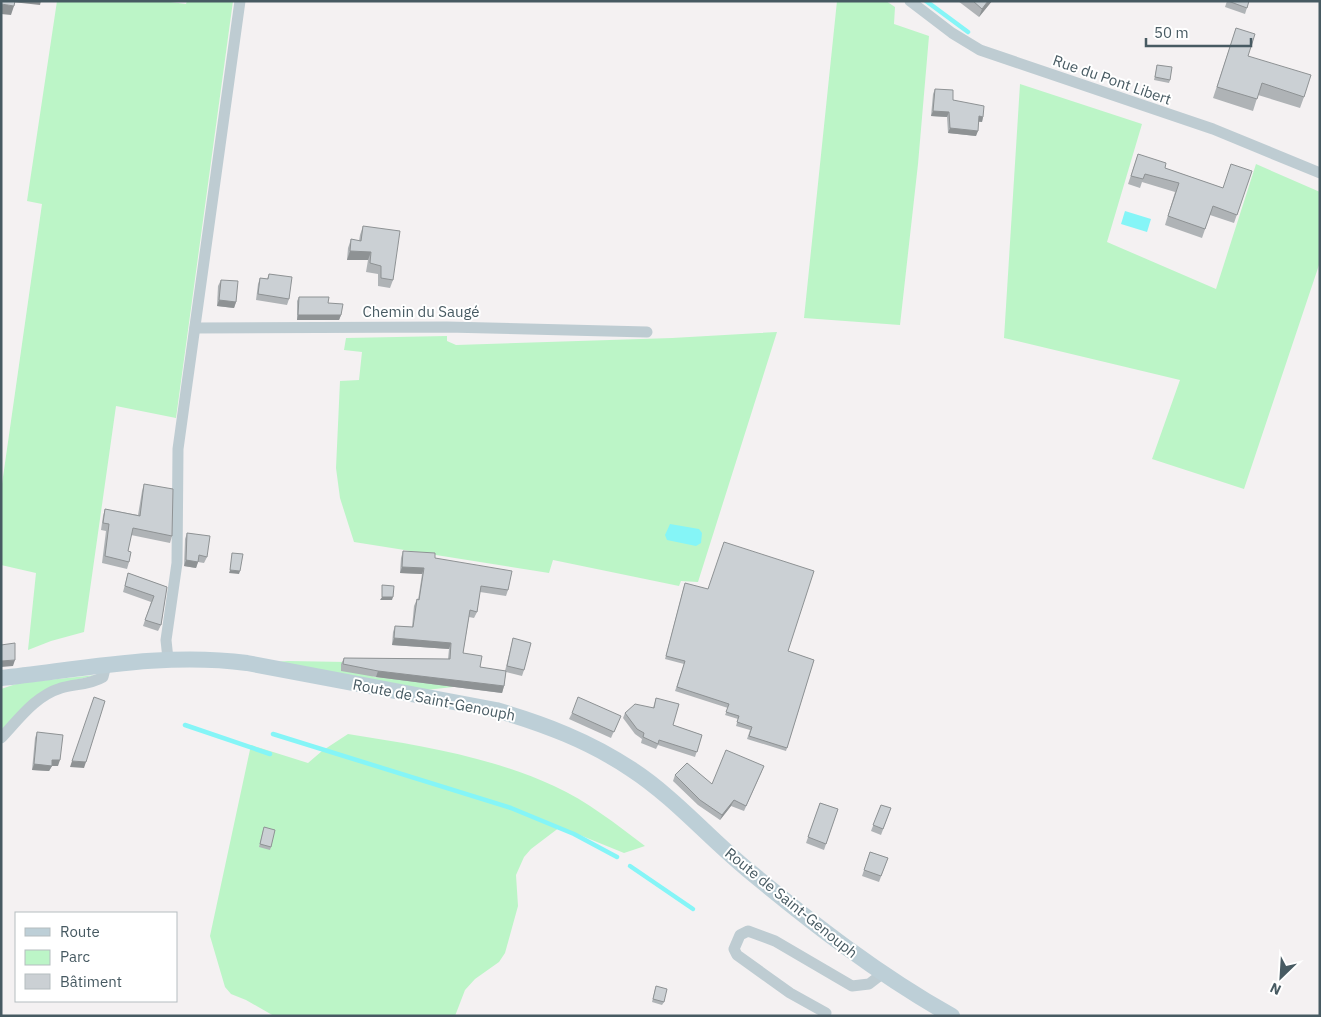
<svg xmlns="http://www.w3.org/2000/svg" width="1321" height="1017" viewBox="0 0 1321 1017" font-family="'IBM Plex Sans',sans-serif">
<style>
.green{fill:#bcf5c7}
.water{fill:#85f5f7}
.lines{fill:none;stroke-linecap:round;stroke-linejoin:round}
.stream{stroke:#85f5f7;stroke-width:4.5}
.street{stroke:#beccd2;stroke-width:11}
.secondary{stroke:#bdcfd7;stroke-width:16}
.wall{fill:#afb3b6}
.shaded-wall{fill:#8e9294}
.building{fill:#cbd0d4;stroke:#8e9294}
.labels{text-anchor:middle;stroke-width:4;stroke-linejoin:round;paint-order:stroke}
.street-label{font-size:15px;fill:#475a62;stroke:#fff}
</style>
<rect width="100%" height="100%" fill="#f4f1f2"/>
<g class="green">
<path d="M 57,1 L 163,1 L 186,4 L 187,1 L 233,1 L 176,418 L 116,406 L 84,632 L 51,641 L 28,650 L 36,573 L 1,565 L 1,491 L 42,204 L 27,201 Z"/>
<path d="M 837,1 L 886,1 L 895,7 L 894,24 L 929,36 L 918,164 L 900,325 L 804,318 Z"/>
<path d="M 1020,84 L 1142,124 L 1107,242 L 1216,289 L 1256,164 L 1320,192 L 1320,262 L 1244,489 L 1152,459 L 1180,380 L 1004,338 Z"/>
<path d="M 777,332 L 698,582 L 681,581 L 679,586 L 553,560 L 549,573 L 354,542 L 340,498 L 336,468 L 340,381 L 359,380 L 362,352 L 344,350 L 346,338 L 447,336 L 447,341 L 456,345 L 672,338 Z"/>
<path d="M 288,661 L 347,662 L 374,677 L 462,686 L 426,690 L 273,662 Z"/>
<path d="M 96,675 L 67,682 L 1,733 L 1,689 L 19,683 Z"/>
<path d="M 348,734 C 417,745 489,756 554,786 C 587,801 616,824 645,846 L 624,853 L 560,827 L 531,849 L 524,857 L 516,875 L 518,906 L 505,953 L 499,962 L 475,979 L 465,990 L 455,1016 L 274,1016 L 246,1000 L 231,994 L 225,987 L 210,936 L 251,745 L 308,763 L 322,751 Z"/>
</g>
<g class="water">
<path d="M 1125,211 L 1151,219 L 1147,232 L 1121,224 Z"/>
<path d="M 670,524 L 699,529 L 702,533 L 701,543 L 696,546 L 667,540 L 665,535 Z"/>
</g>
<g class="lines">
<g class="stream">
<path d="M 926,1 L 968,32"/>
<path d="M 185,725 L 270,754"/>
<path d="M 273,734 L 511,808 L 574,834 L 617,857"/>
<path d="M 630,866 L 693,909"/>
</g>
<g class="street">
<path d="M 910,1 L 952,33 L 980,50 L 1213,129 L 1320,173"/>
<path d="M 195,328 L 447,327 L 647,332"/>
<path d="M 168,659 L 166,640 L 177,563 L 178,449 L 240,1"/>
<path d="M 1,738 C 19,719 35,696 61,688 C 74,684 90,685 103,677 L 106,665"/>
<path d="M 826,1013 L 790,993 L 737,955 L 734,949 L 740,935 L 748,931 L 775,941 L 852,986 L 869,984 L 882,974"/>
</g>
<path class="secondary" d="M 1,678 C 83,669 165,652 247,663 L 496,710 C 544,724 589,741 631,769 C 674,797 709,838 748,870 C 813,924 879,975 952,1016"/>
</g>
<g class="wall">
<path d="M 958,1 L 992,1 L 979,17 Z"/>
<path d="M 1227,1 L 1249,1 L 1245,14 L 1225,7 Z"/>
<path d="M 1236,28 L 1248,56 L 1304,97 L 1300,108 L 1258,95 L 1253,111 L 1213,98 Z"/>
<path d="M 1157,65 L 1170,80 L 1169,83 L 1154,80 Z"/>
<path d="M 935,89 L 953,100 L 983,117 L 982,122 L 978,122 L 976,136 L 948,133 L 947,117 L 931,116 L 933,94 Z"/>
<path d="M 1138,154 L 1165,168 L 1223,188 L 1252,171 L 1234,223 L 1210,215 L 1202,238 L 1165,225 L 1175,192 L 1142,182 L 1140,188 L 1128,184 Z"/>
<path d="M 363,226 L 393,280 L 390,288 L 378,286 L 378,274 L 366,272 L 368,260 L 347,260 L 348,248 L 351,239 L 359,241 L 360,235 Z"/>
<path d="M 269,274 L 289,299 L 287,305 L 256,300 L 258,284 L 260,278 L 267,279 Z"/>
<path d="M 221,280 L 236,302 L 234,308 L 217,306 L 218,286 Z"/>
<path d="M 299,297 L 328,303 L 341,315 L 339,320 L 297,320 L 297,301 Z"/>
<path d="M 144,484 L 172,536 L 170,543 L 131,535 L 128,551 L 129,562 L 127,569 L 102,563 L 106,531 L 101,530 L 103,516 L 105,509 L 138,515 L 142,491 Z"/>
<path d="M 187,533 L 207,557 L 204,563 L 198,562 L 196,568 L 184,566 L 185,539 Z"/>
<path d="M 403,551 L 435,558 L 508,590 L 506,596 L 480,592 L 477,612 L 474,618 L 469,617 L 463,653 L 480,667 L 505,671 L 513,638 L 524,670 L 522,676 L 506,672 L 504,686 L 502,693 L 376,677 L 341,671 L 341,664 L 344,658 L 448,659 L 449,649 L 392,645 L 393,632 L 395,626 L 412,627 L 414,606 L 417,599 L 418,600 L 422,574 L 400,573 L 401,558 Z"/>
<path d="M 128,573 L 167,587 L 161,625 L 158,631 L 143,626 L 151,602 L 123,592 Z"/>
<path d="M 684,586 L 788,651 L 814,660 L 786,751 L 747,739 L 750,730 L 736,726 L 738,719 L 725,715 L 728,708 L 675,691 L 684,664 L 665,659 Z"/>
<path d="M 656,698 L 673,725 L 702,735 L 695,757 L 658,745 L 656,749 L 641,743 L 642,739 L 635,734 L 623,718 L 625,713 L 653,708 Z"/>
<path d="M 572,713 L 618,722 L 611,738 L 569,719 Z"/>
<path d="M 37,732 L 58,766 L 52,766 L 49,771 L 32,770 L 35,738 Z"/>
<path d="M 762,771 L 744,811 L 731,806 L 720,820 L 698,805 L 673,781 L 675,775 L 712,784 Z"/>
<path d="M 820,803 L 838,809 L 824,850 L 806,843 Z"/>
<path d="M 881,805 L 891,808 L 881,835 L 871,831 Z"/>
<path d="M 263,830 L 271,847 L 270,850 L 259,847 Z"/>
<path d="M 870,852 L 888,858 L 879,882 L 862,876 Z"/>
<path d="M 655,989 L 664,1002 L 662,1005 L 652,1002 Z"/>
</g>
<g class="shaded-wall">
<path d="M 12,1 L 41,1 L 40,5 L 12,2 Z"/>
<path d="M 988,1 L 992,1 L 979,17 L 982,9 Z"/>
<path d="M 1,4 L 14,6 L 11,15 L 1,14 Z"/>
<path d="M 933,111 L 949,112 L 947,117 L 931,116 Z"/>
<path d="M 979,116 L 983,117 L 982,122 L 977,121 Z"/>
<path d="M 950,128 L 978,131 L 976,136 L 948,133 Z"/>
<path d="M 350,251 L 371,252 L 368,260 L 347,260 Z"/>
<path d="M 219,300 L 236,302 L 234,308 L 217,306 Z"/>
<path d="M 298,315 L 341,315 L 339,320 L 297,320 Z"/>
<path d="M 186,560 L 198,562 L 196,568 L 184,566 Z"/>
<path d="M 402,567 L 424,568 L 422,574 L 400,573 Z"/>
<path d="M 230,570 L 240,571 L 239,574 L 229,573 Z"/>
<path d="M 382,597 L 393,597 L 392,600 L 380,600 Z"/>
<path d="M 394,638 L 451,643 L 449,649 L 392,645 Z"/>
<path d="M 15,660 L 13,666 L 1,667 L 1,661 Z"/>
<path d="M 378,671 L 504,686 L 502,693 L 376,677 Z"/>
<path d="M 52,760 L 60,760 L 58,766 L 52,766 L 49,771 L 32,770 L 34,764 Z"/>
<path d="M 72,761 L 86,762 L 84,768 L 70,767 Z"/>
<path d="M 734,800 L 731,806 L 720,820 L 722,815 Z"/>
</g>
<g class="building">
<path d="M 1,1 L 15,1 L 14,6 L 1,4 Z"/>
<path d="M 973,1 L 988,1 L 982,9 Z"/>
<path d="M 1228,1 L 1249,1 L 1247,8 Z"/>
<path d="M 1236,28 L 1255,34 L 1248,56 L 1311,75 L 1304,97 L 1262,83 L 1257,99 L 1217,87 Z"/>
<path d="M 1157,65 L 1172,67 L 1170,80 L 1155,77 Z"/>
<path d="M 935,89 L 953,90 L 953,100 L 984,106 L 983,117 L 979,116 L 978,131 L 950,128 L 949,112 L 933,111 Z"/>
<path d="M 1138,154 L 1166,163 L 1165,168 L 1223,188 L 1231,164 L 1252,171 L 1237,215 L 1213,206 L 1205,229 L 1168,216 L 1179,183 L 1145,174 L 1143,179 L 1131,176 Z"/>
<path d="M 363,226 L 400,231 L 393,280 L 381,278 L 381,266 L 370,263 L 371,252 L 350,251 L 351,239 L 361,241 Z"/>
<path d="M 269,274 L 292,277 L 289,299 L 258,294 L 260,278 L 268,279 Z"/>
<path d="M 221,280 L 238,281 L 236,302 L 219,300 Z"/>
<path d="M 299,297 L 329,297 L 328,303 L 343,304 L 341,315 L 298,315 Z"/>
<path d="M 144,484 L 173,489 L 172,536 L 133,528 L 128,551 L 131,552 L 129,562 L 105,556 L 109,524 L 103,523 L 105,509 L 140,516 Z"/>
<path d="M 187,533 L 210,536 L 207,557 L 199,555 L 198,562 L 186,560 Z"/>
<path d="M 724,542 L 814,571 L 788,651 L 814,660 L 787,748 L 749,736 L 752,727 L 737,722 L 739,716 L 726,712 L 729,704 L 677,687 L 685,661 L 666,656 L 685,583 L 708,589 Z"/>
<path d="M 403,551 L 435,553 L 435,558 L 512,571 L 508,590 L 481,586 L 477,612 L 470,610 L 463,653 L 482,656 L 480,667 L 506,671 L 504,686 L 378,671 L 343,664 L 344,658 L 450,659 L 451,643 L 394,638 L 395,626 L 413,627 L 417,599 L 419,600 L 424,568 L 402,567 Z"/>
<path d="M 232,553 L 243,554 L 240,571 L 230,570 Z"/>
<path d="M 128,573 L 167,587 L 161,625 L 145,620 L 154,596 L 125,586 Z"/>
<path d="M 382,585 L 394,586 L 393,597 L 382,597 Z"/>
<path d="M 513,638 L 531,643 L 524,670 L 507,666 Z"/>
<path d="M 15,643 L 15,660 L 1,661 L 1,645 Z"/>
<path d="M 94,697 L 105,701 L 86,762 L 72,761 Z"/>
<path d="M 578,697 L 621,716 L 614,732 L 572,713 Z"/>
<path d="M 656,698 L 679,704 L 673,725 L 702,735 L 697,752 L 659,740 L 658,744 L 643,737 L 644,733 L 637,729 L 625,713 L 635,704 L 654,708 Z"/>
<path d="M 37,732 L 63,735 L 60,760 L 52,760 L 52,766 L 34,764 Z"/>
<path d="M 726,750 L 764,766 L 746,806 L 734,800 L 722,815 L 700,800 L 675,775 L 687,763 L 712,784 Z"/>
<path d="M 820,803 L 838,809 L 826,844 L 808,837 Z"/>
<path d="M 881,805 L 891,808 L 883,829 L 873,825 Z"/>
<path d="M 264,827 L 275,830 L 271,847 L 260,844 Z"/>
<path d="M 870,852 L 888,858 L 881,876 L 864,870 Z"/>
<path d="M 656,986 L 667,989 L 664,1002 L 653,999 Z"/>
</g>
<g class="labels">
<g class="street-label">
<text transform="translate(1112 80) rotate(19)" y="5">Rue du Pont Libert</text>
<text x="421" y="317">Chemin du Saugé</text>
<text transform="translate(434 700) rotate(11)" y="5">Route de Saint-Genouph</text>
<text transform="translate(791 903) rotate(39)" y="5">Route de Saint-Genouph</text>
</g>
</g>
<rect width="1321" height="1017" fill="none" stroke="#475a62" stroke-width="5"/>
<rect x="15" y="912" width="162" height="90" fill="#ffffff" stroke="#b5bdc0"/>
<rect x="25" y="928" width="25" height="8" fill="#bdcfd7" stroke="#b5bdc0"/>
<text x="60" y="937" font-size="15" fill="#475a62">Route</text>
<rect x="25" y="950" width="25" height="15" fill="#bcf5c7" stroke="#b5bdc0"/>
<text x="60" y="962" font-size="15" fill="#475a62">Parc</text>
<rect x="25" y="974" width="25" height="15" fill="#cbd0d4" stroke="#b5bdc0"/>
<text x="60" y="987" font-size="15" fill="#475a62">Bâtiment</text>
<g transform="translate(1281 977) rotate(205)" stroke="#ffffff" stroke-width="4" paint-order="stroke">
<path d="M0-4L9 19L0 12L-9 19Z" fill="#475a62"/>
<text y="-8" font-size="14" font-weight="bold" text-anchor="middle" fill="#475a62">N</text>
</g>
<path d="M1146 38v8h105v-8" fill="none" stroke="#475a62" stroke-width="2.5"/>
<text x="1154" y="38" font-size="15" fill="#475a62" stroke="#ffffff" stroke-width="4" paint-order="stroke">50 m</text>
</svg>
